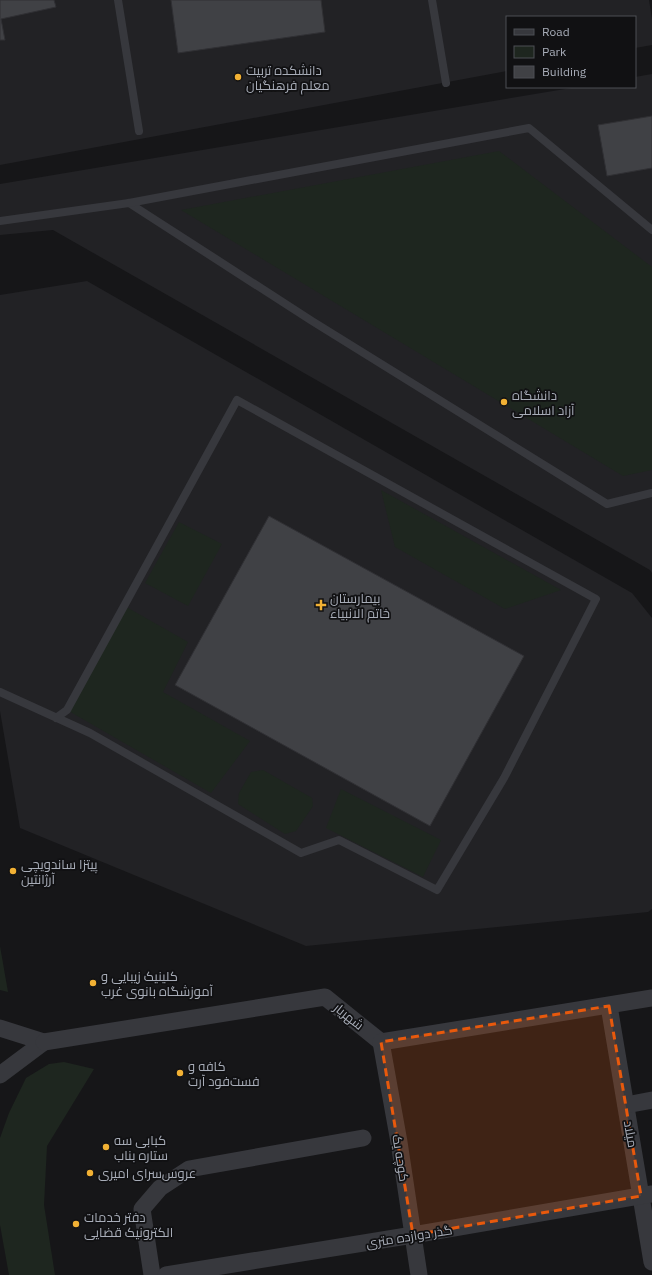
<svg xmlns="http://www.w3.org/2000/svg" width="652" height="1275" viewBox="0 0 652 1275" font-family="'IBM Plex Sans',Cairo,sans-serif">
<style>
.built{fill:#222225}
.green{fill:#1e261f}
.building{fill:#404145;stroke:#303034}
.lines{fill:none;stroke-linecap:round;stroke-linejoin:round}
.service{stroke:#37383d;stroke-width:8}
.minor{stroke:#37383d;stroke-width:17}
.marked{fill:#e8590c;fill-opacity:0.2;stroke:#e8590c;stroke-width:3;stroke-dasharray:8 5;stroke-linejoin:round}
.poi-dot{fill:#f2b134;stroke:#111113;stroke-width:1.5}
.labels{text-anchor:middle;stroke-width:3.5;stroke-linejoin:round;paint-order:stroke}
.poi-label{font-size:13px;fill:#a8adb8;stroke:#111113;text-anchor:start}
.street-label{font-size:13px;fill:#a8adb8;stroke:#111113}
</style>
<rect width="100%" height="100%" fill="#161618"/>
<g class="built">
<path d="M 0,0 L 649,0 L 652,19 L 652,45 L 635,48 L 635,17 L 507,17 L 507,71 L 0,165 Z"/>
<path d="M 652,74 L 652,573 L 650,570 L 53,230 L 0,235 L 0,184 L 577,87 L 635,87 L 635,77 Z"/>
<path d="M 87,281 L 632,593 L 652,618 L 652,909 L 648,912 L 306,946 L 20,828 L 0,711 L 0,295 Z"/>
</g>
<g class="green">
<path d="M 499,151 L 652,267 L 652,470 L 623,476 L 181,210 Z"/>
<path d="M 381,490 L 561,590 L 505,609 L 395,547 Z"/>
<path d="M 179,522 L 222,544 L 188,606 L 145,583 Z"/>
<path d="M 123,605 L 188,642 L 163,692 L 250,741 L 211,793 L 67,710 Z"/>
<path d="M 263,770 L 312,798 L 313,806 L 296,831 L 285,834 L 238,804 L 239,793 L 251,772 Z"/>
<path d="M 341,789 L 441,840 L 423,877 L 326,828 Z"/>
<path d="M 0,946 L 8,992 L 0,990 Z"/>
<path d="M 64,1062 L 94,1069 L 47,1146 L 44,1205 L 55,1275 L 9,1275 L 0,1225 L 0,1138 L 9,1113 L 26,1078 L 49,1064 Z"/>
</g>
<g class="building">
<path d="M 0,0 L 54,0 L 56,7 L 1,19 L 5,40 L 0,40 Z"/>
<path d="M 171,0 L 321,0 L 325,32 L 178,53 Z"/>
<path d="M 652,116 L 652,168 L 607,176 L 598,125 Z"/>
<path d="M 269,516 L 524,656 L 430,826 L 175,685 Z"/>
</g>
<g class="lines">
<g class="service">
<path d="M 118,0 L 139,131"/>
<path d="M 432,0 L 446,83"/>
<path d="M 129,203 L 312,321 L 607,504 L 652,493"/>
<path d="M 0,221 L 129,203 L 529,128 L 652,230"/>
<path d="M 0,692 L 90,733 L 301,853 L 339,840 L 437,890 L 504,778 L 596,599 L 237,400 L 67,710 L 56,718"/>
</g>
<g class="minor">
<path d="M 609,1006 L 652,1262"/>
<path d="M 0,1028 L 44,1042 L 0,1075"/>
<path d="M 44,1042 L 325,997 L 381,1042 L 652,998"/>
<path d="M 381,1042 L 399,1142 L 419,1275"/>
<path d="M 626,1105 L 652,1100"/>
<path d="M 152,1275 L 142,1209 L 160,1188 L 189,1169 L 363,1138"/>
<path d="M 166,1275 L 413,1235 L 652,1194"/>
</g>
</g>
<path class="marked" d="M 609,1006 L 641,1196 L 413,1235 L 381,1042 Z"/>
<g class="poi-dot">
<circle cx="238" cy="77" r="4"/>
<circle cx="504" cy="402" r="4"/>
<path d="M319 599h4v4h4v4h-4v4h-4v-4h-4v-4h4z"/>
<circle cx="13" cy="871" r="4"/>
<circle cx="93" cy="983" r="4"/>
<circle cx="180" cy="1073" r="4"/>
<circle cx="106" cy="1147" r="4"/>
<circle cx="90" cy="1173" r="4"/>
<circle cx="76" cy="1224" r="4"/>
</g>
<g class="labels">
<g class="poi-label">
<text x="246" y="75">دانشکده تربیت<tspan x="246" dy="15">معلم فرهنگیان</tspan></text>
<text x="512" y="400">دانشگاه<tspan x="512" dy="15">آزاد اسلامی</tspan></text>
<text x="330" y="603">بیمارستان<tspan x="330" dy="15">خاتم الانبیاء</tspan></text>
<text x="21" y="869">پیتزا ساندویچی<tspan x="21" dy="15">آرژانتین</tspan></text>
<text x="101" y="981">کلینیک زیبایی و<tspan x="101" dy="15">آموزشگاه بانوی غرب</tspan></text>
<text x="188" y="1071">کافه و<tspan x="188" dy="15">فست‌فود آرت</tspan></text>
<text x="114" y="1145">کبابی سه<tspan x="114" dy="15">ستاره بناب</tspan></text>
<text x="98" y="1178">عروس‌سرای امیری</text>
<text x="84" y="1222">دفتر خدمات<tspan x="84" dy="15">الکترونیک قضایی</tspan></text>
</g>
<g class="street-label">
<text transform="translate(349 1016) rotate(39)" y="5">شهریار</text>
<text transform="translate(631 1134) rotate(80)" y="5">میلاد</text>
<text transform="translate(401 1158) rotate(81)" y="5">کوچه یک</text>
<text transform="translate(409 1236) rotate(-9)" y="5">گذر دوازده متری</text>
</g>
</g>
<rect x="506" y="16" width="130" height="72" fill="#111113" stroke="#4d4f55"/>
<rect x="514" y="29" width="20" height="6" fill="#37383d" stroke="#4d4f55"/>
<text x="542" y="36" font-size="12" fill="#a8adb8">Road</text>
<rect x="514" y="46" width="20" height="12" fill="#1e261f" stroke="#4d4f55"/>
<text x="542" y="56" font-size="12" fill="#a8adb8">Park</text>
<rect x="514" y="66" width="20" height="12" fill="#404145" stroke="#4d4f55"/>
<text x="542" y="76" font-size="12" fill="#a8adb8">Building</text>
</svg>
